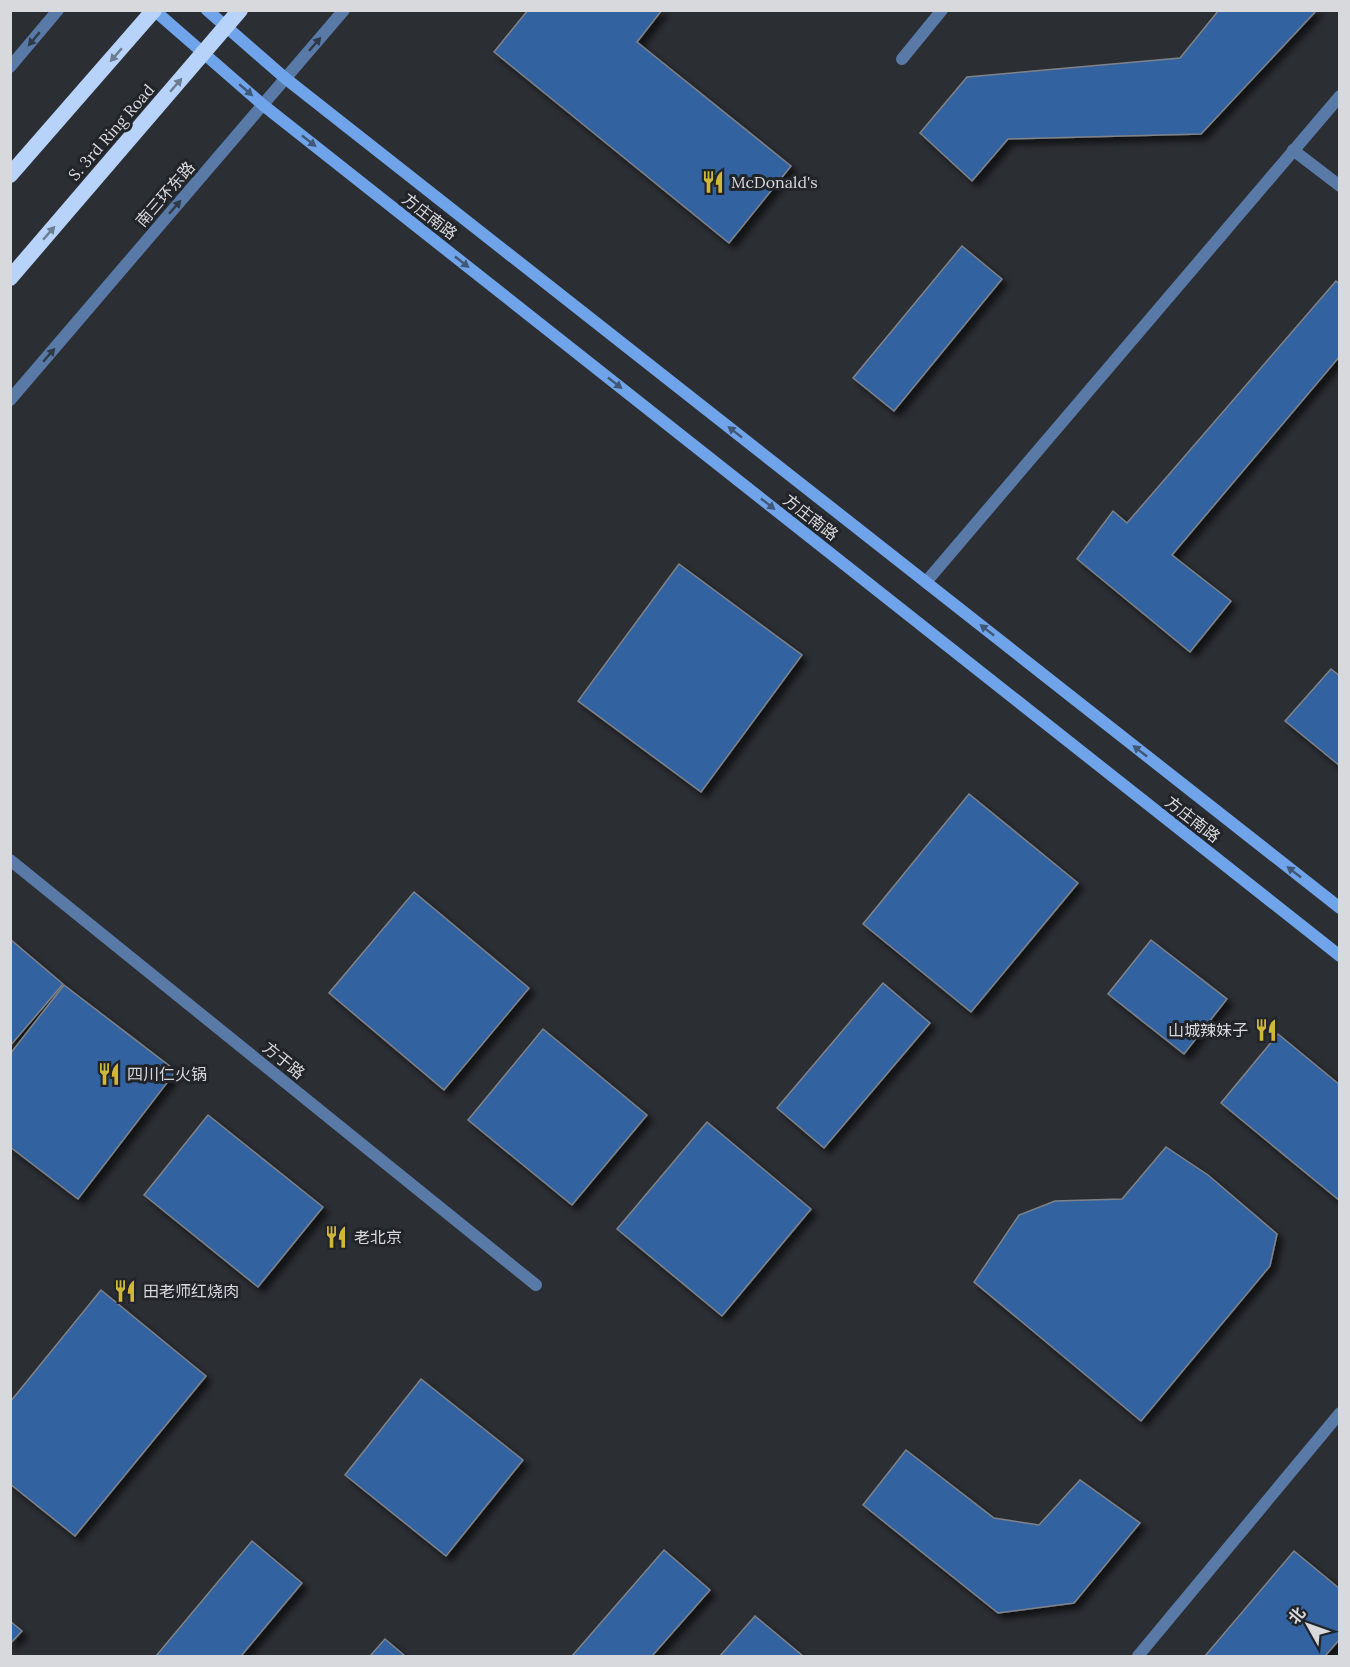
<svg xmlns="http://www.w3.org/2000/svg" width="1350" height="1667" viewBox="0 0 1350 1667" font-family="Lora,'Noto Sans SC',serif">
<style>
.building{fill:#3362a0;stroke:#7f8389;stroke-width:1.5;filter:url(#shadow)}
.lines{fill:none;stroke-linecap:round;stroke-linejoin:round}
.service{stroke:#597aa6;stroke-width:12}
.minor{stroke:#597aa6;stroke-width:12}
.tertiary{stroke:#597aa6;stroke-width:12}
.secondary{stroke:#70a4ea;stroke-width:12}
.trunk-bridge{stroke:#b7d3f9;stroke-width:16}
.oneway{fill:#2f3a48}
.oneway2{fill:#6c7c91}
.oneway3{fill:#415776}
.labels{text-anchor:middle;stroke-width:6;stroke-linejoin:round;paint-order:stroke}
.street-label{font-size:16px;fill:#d7d9dc;stroke:#212429}
.poi-label{font-size:16px;fill:#d7d9dc;stroke:#212429;text-anchor:start}
</style>
<defs>
<filter id="shadow"><feDropShadow dx="5.5" dy="5.5" stdDeviation="3" flood-color="#0009"/></filter>
</defs>
<rect width="100%" height="100%" fill="#2b2e33"/>
<g class="building">
<path d="M 528,10 L 662,10 L 637,42 L 791,166 L 729,243 L 494,52 Z"/>
<path d="M 1219,10 L 1317,10 L 1201,134 L 1008,139 L 972,181 L 920,133 L 967,77 L 1180,58 Z"/>
<path d="M 962,246 L 1002,279 L 894,411 L 853,378 Z"/>
<path d="M 1336,281 L 1340,284 L 1340,356 L 1172,555 L 1231,601 L 1190,652 L 1077,559 L 1113,511 L 1127,523 Z"/>
<path d="M 679,564 L 802,655 L 701,792 L 578,701 Z"/>
<path d="M 1331,669 L 1340,676 L 1340,766 L 1285,721 Z"/>
<path d="M 969,794 L 1078,883 L 971,1012 L 863,924 Z"/>
<path d="M 414,892 L 529,988 L 444,1090 L 329,993 Z"/>
<path d="M 10,939 L 63,984 L 10,1046 Z"/>
<path d="M 1151,940 L 1227,999 L 1184,1054 L 1108,994 Z"/>
<path d="M 883,983 L 930,1023 L 824,1148 L 777,1108 Z"/>
<path d="M 64,985 L 176,1071 L 78,1199 L 10,1147 L 10,1054 Z"/>
<path d="M 543,1029 L 647,1115 L 572,1205 L 468,1120 Z"/>
<path d="M 1278,1034 L 1340,1085 L 1340,1201 L 1221,1103 Z"/>
<path d="M 208,1115 L 323,1207 L 258,1287 L 144,1195 Z"/>
<path d="M 707,1122 L 811,1209 L 722,1316 L 617,1229 Z"/>
<path d="M 1166,1147 L 1208,1175 L 1277,1234 L 1270,1266 L 1141,1421 L 974,1282 L 1019,1215 L 1055,1201 L 1122,1199 Z"/>
<path d="M 101,1290 L 206,1376 L 75,1536 L 10,1484 L 10,1402 Z"/>
<path d="M 421,1379 L 523,1460 L 446,1556 L 345,1475 Z"/>
<path d="M 906,1450 L 994,1518 L 1039,1525 L 1080,1480 L 1140,1523 L 1074,1603 L 998,1613 L 863,1505 Z"/>
<path d="M 252,1541 L 302,1583 L 241,1656 L 156,1656 Z"/>
<path d="M 664,1550 L 710,1590 L 652,1656 L 572,1656 Z"/>
<path d="M 1294,1551 L 1340,1589 L 1340,1639 L 1325,1656 L 1205,1656 Z"/>
<path d="M 755,1616 L 803,1656 L 720,1656 Z"/>
<path d="M 10,1621 L 22,1631 L 10,1644 Z"/>
<path d="M 385,1639 L 405,1656 L 370,1656 Z"/>
</g>
<g class="lines">
<g class="service">
<path d="M 902,59 L 942,10"/>
<path d="M 1293,150 L 1340,186"/>
</g>
<g class="minor">
<path d="M 926,582 L 1340,96"/>
<path d="M 10,860 L 536,1285"/>
<path d="M 1138,1656 L 1340,1413"/>
</g>
<g class="tertiary">
<path d="M 10,67 L 58,10"/>
<path d="M 10,400 L 344,10"/>
</g>
<g class="secondary">
<path d="M 154,10 L 263,105 L 1340,956"/>
<path d="M 207,10 L 285,78 L 1340,908"/>
</g>
<g class="trunk-bridge">
<path d="M 10,175 L 154,10"/>
<path d="M 10,278 L 240,10"/>
</g>
</g>
<defs><path id="oneway-solid" d="M-6-.8H1V-3.2L6.5 0L1 3.2V.8H-6Z" transform="scale(1.5)"/></defs>
<g class="oneway">
<use href="#oneway-solid" transform="translate(34 39) rotate(130)"/>
<use href="#oneway-solid" transform="translate(315 44) rotate(-49)"/>
<use href="#oneway-solid" transform="translate(175 207) rotate(-49)"/>
<use href="#oneway-solid" transform="translate(49 355) rotate(-49)"/>
</g>
<g class="oneway2">
<use href="#oneway-solid" transform="translate(116 55) rotate(131)"/>
<use href="#oneway-solid" transform="translate(176 85) rotate(-49)"/>
<use href="#oneway-solid" transform="translate(49 233) rotate(-49)"/>
</g>
<g class="oneway3">
<use href="#oneway-solid" transform="translate(246 90) rotate(41)"/>
<use href="#oneway-solid" transform="translate(309 141) rotate(38)"/>
<use href="#oneway-solid" transform="translate(462 262) rotate(38)"/>
<use href="#oneway-solid" transform="translate(615 383) rotate(38)"/>
<use href="#oneway-solid" transform="translate(735 432) rotate(-142)"/>
<use href="#oneway-solid" transform="translate(768 504) rotate(38)"/>
<use href="#oneway-solid" transform="translate(987 630) rotate(-142)"/>
<use href="#oneway-solid" transform="translate(1140 751) rotate(-142)"/>
<use href="#oneway-solid" transform="translate(1294 872) rotate(-142)"/>
</g>
<defs>
<g id="restaurant-bare" transform="scale(1.8)"><path d="M-5-6h1v4h1v-4h1v4h1v-4h1v5L-1.5 .5V6h-2V.5L-5-1ZM5-6V6H3V1.5H1.5Q1.5-4 5-6Z" fill="#cfb837" stroke="#212429" stroke-width="2.5" paint-order="stroke"/></g>
</defs>
<g fill-rule="evenodd">
<use href="#restaurant-bare" x="713" y="182"/>
<use href="#restaurant-bare" x="1266" y="1030"/>
<use href="#restaurant-bare" x="109" y="1074"/>
<use href="#restaurant-bare" x="336" y="1237"/>
<use href="#restaurant-bare" x="125" y="1291"/>
</g>
<g class="labels">
<g class="street-label">
<text transform="translate(111 132) rotate(-49)" y="6">S. 3rd Ring Road</text>
<text transform="translate(165 194) rotate(-49)" y="6">南三环东路</text>
<text transform="translate(430 216) rotate(38)" y="6">方庄南路</text>
<text transform="translate(811 517) rotate(38)" y="6">方庄南路</text>
<text transform="translate(1193 819) rotate(38)" y="6">方庄南路</text>
<text transform="translate(284 1060) rotate(39)" y="6">方于路</text>
</g>
<g class="poi-label">
<text x="731" y="188">McDonald's</text>
<text x="1248" y="1036" text-anchor="end">山城辣妹子</text>
<text x="127" y="1080">四川仁火锅</text>
<text x="354" y="1243">老北京</text>
<text x="143" y="1297">田老师红烧肉</text>
</g>
</g>
<rect width="1350" height="1667" fill="none" stroke="#d7d9dc" stroke-width="24"/>
<g transform="translate(1308 1625) rotate(310)" stroke="#212429" stroke-width="4.5" paint-order="stroke">
<path d="M0-4.5L10 22L0 15L-10 22Z" fill="#d7d9dc"/>
<text y="-9" font-size="16" font-weight="bold" text-anchor="middle" fill="#d7d9dc">北</text>
</g>
</svg>
